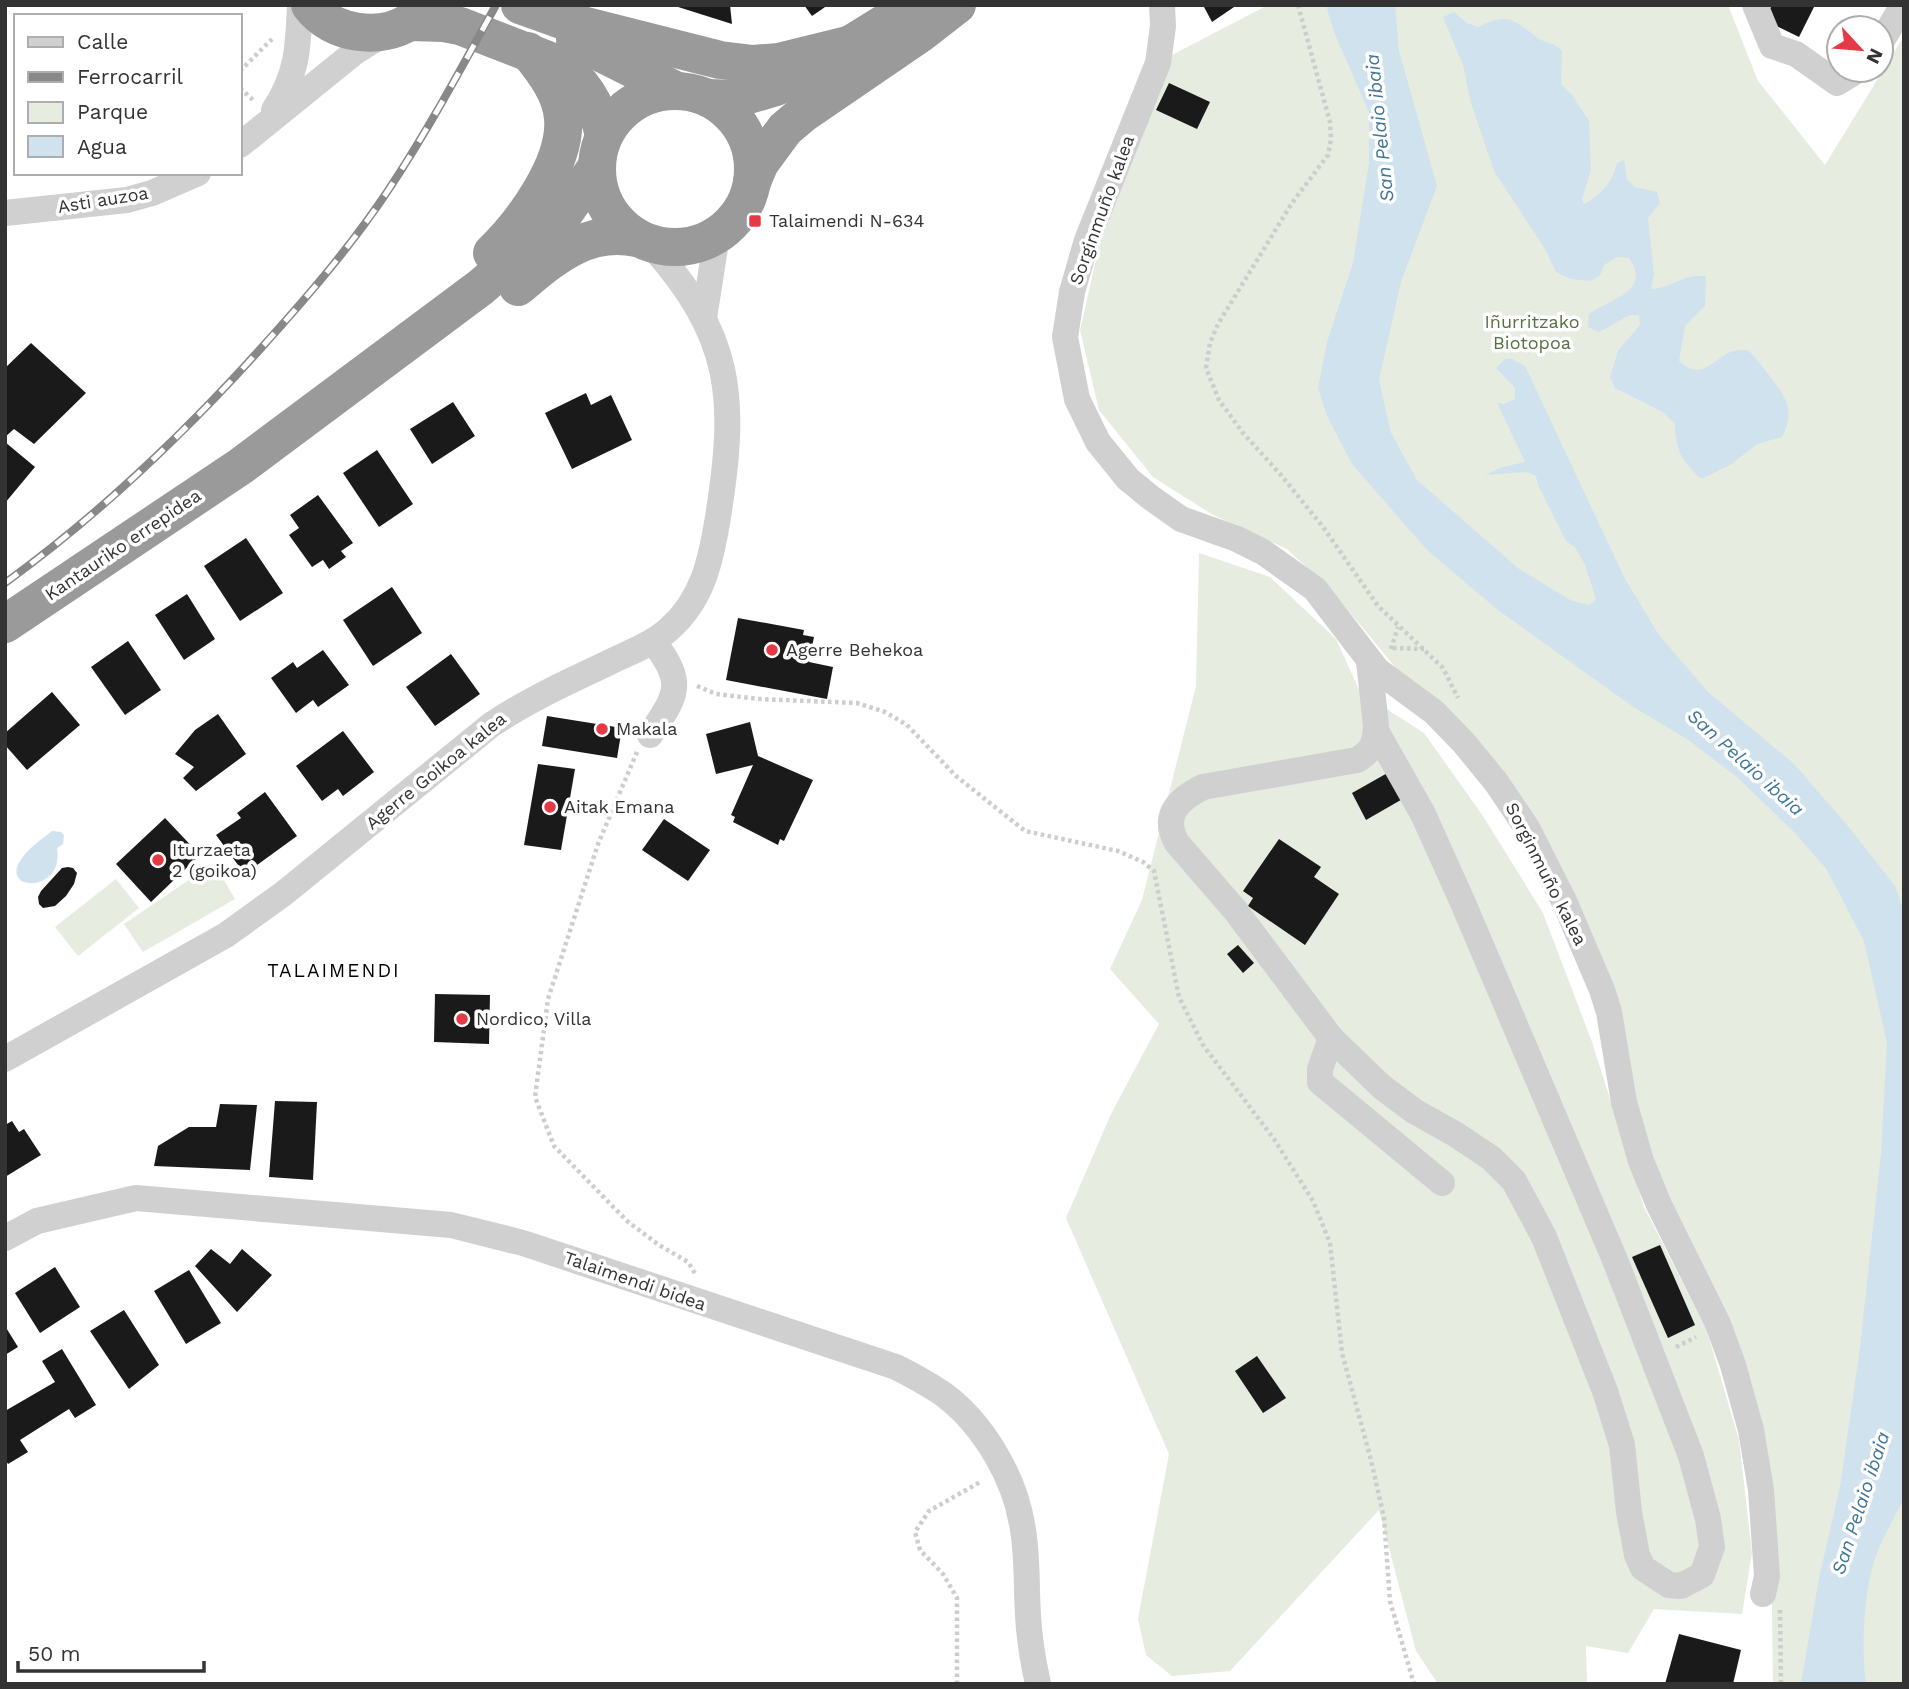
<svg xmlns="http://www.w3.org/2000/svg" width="1909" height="1689" viewBox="0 0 1909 1689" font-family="'Work Sans',sans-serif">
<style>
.green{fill:#e6ecdf}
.water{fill:#cfe2ee}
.building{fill:#1a1a1a}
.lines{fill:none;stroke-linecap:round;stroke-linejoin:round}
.path{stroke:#cdcdcd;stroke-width:4.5;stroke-dasharray:3.5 3.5;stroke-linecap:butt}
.minor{stroke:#d0d0d0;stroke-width:26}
.highway{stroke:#9a9a9a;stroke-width:38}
.rail-casing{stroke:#888;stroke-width:8}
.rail{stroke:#fff;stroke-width:5;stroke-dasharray:16;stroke-linecap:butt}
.poi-dot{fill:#e63946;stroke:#fff;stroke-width:2.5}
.labels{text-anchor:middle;stroke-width:7;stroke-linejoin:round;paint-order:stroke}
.street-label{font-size:18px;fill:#333;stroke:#fff}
.poi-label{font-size:18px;fill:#333;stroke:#fff;text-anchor:start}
.park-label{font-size:18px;fill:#56703f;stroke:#fff}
.water-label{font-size:19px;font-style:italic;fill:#3f7597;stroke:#fff}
.neighbourhood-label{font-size:19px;letter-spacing:2px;fill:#000;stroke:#fff}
</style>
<rect width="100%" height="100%" fill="#fff"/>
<g class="green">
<path d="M 1268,5 L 1728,5 L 1758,81 L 1825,165 L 1904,36 L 1904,1684 L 1773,1684 L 1771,1531 L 1765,1466 L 1644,1152 L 1563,870 L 1333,592 L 1287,549 L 1213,515 L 1153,477 L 1099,410 L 1080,330 L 1100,243 L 1168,57 Z"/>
<path d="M 1199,553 L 1270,577 L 1336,639 L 1360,692 L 1424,733 L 1483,816 L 1543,913 L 1592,1042 L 1644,1207 L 1707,1331 L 1739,1440 L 1752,1553 L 1742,1614 L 1654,1609 L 1628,1653 L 1586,1646 L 1587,1684 L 1438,1684 L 1416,1651 L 1379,1510 L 1230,1671 L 1172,1676 L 1146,1655 L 1138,1619 L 1169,1454 L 1066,1218 L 1111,1114 L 1159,1024 L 1110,969 L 1142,900 L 1196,686 Z"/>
<path d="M 214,863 L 235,899 L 143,952 L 124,924 Z"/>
<path d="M 116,879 L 139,908 L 78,956 L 55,927 Z"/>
</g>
<g class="water">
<path d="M 1326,5 L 1395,5 L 1399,51 L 1437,186 L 1401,282 L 1379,380 L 1391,433 L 1417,480 L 1519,569 L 1572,601 L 1590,605 L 1596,599 L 1585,565 L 1575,547 L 1566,541 L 1538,485 L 1536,476 L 1527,472 L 1485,475 L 1503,467 L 1525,462 L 1497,403 L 1504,404 L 1515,399 L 1515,388 L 1496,368 L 1505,359 L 1512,359 L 1525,366 L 1625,579 L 1659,635 L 1708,692 L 1795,765 L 1848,826 L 1895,886 L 1904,912 L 1904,1499 C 1894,1518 1882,1538 1875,1558 C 1864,1591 1861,1650 1866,1684 L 1801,1684 L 1819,1578 L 1840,1487 L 1860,1348 L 1881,1153 L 1887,1043 L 1864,941 L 1827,870 L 1796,834 L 1737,777 L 1687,739 L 1632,706 L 1498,610 L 1427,550 L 1352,464 L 1327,416 L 1318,388 L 1327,342 L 1353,263 L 1369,163 L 1369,112 L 1334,32 Z"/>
<path d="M 1454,12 L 1467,23 L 1478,27 C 1509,12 1512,19 1538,38 C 1546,44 1552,41 1562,51 L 1561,84 L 1572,95 L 1589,121 L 1591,170 L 1582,199 L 1584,204 C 1601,195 1613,182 1617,163 L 1624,160 L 1627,180 L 1635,187 L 1657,192 L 1660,203 L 1648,218 L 1654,274 L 1651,289 C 1674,288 1680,274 1706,276 L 1705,306 L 1685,326 L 1679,361 C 1706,386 1716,350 1741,350 C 1747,350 1746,349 1751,353 C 1756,357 1784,394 1786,401 C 1791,414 1788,425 1782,437 L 1757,444 L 1730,465 L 1701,479 C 1682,461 1675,450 1675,424 L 1663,412 L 1615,388 L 1610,377 L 1618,351 L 1640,325 L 1639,315 L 1630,315 L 1599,332 L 1588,327 L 1589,314 C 1609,299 1653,292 1629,258 L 1617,257 L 1604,265 L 1600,275 L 1592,281 L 1571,279 L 1556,272 L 1545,249 L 1494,171 L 1471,103 L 1463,65 L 1443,17 Z"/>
<path d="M 52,831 L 61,832 L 64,835 L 63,844 L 57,848 C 65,893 1,892 20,861 C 27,849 41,840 52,831 Z"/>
</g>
<g class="building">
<path d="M 676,5 L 730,5 L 732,24 L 675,6 Z"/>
<path d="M 804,5 L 828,5 L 812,16 Z"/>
<path d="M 1203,5 L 1237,5 L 1212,22 Z"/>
<path d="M 1772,5 L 1815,5 L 1799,37 L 1764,20 Z"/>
<path d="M 1169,83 L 1210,102 L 1197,129 L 1156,110 Z"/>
<path d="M 31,343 L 86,393 L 34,444 L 14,429 L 5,437 L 5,368 Z"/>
<path d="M 586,393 L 591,405 L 611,395 L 632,440 L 572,469 L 545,413 Z"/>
<path d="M 453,402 L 475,436 L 432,464 L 410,429 Z"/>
<path d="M 5,442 L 35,467 L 5,503 Z"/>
<path d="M 377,450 L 413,504 L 379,527 L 343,473 Z"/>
<path d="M 318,495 L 353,543 L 341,551 L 346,557 L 329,569 L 323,560 L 312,567 L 289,535 L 299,528 L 290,515 Z"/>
<path d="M 246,538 L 283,593 L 240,621 L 204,566 Z"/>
<path d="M 392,587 L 422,633 L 373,666 L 343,620 Z"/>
<path d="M 187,594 L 215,639 L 184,660 L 155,615 Z"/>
<path d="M 738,618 L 804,630 L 803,635 L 814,637 L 809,662 L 833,667 L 827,699 L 726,680 Z"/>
<path d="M 128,641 L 161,690 L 125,715 L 91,667 Z"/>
<path d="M 323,650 L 349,685 L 318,707 L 313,700 L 296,713 L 271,678 L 293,662 L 297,668 Z"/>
<path d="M 451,654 L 480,694 L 435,726 L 406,687 Z"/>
<path d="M 52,692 L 80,725 L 27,770 L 5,745 L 5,733 Z"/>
<path d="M 218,714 L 246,754 L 196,791 L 183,778 L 194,767 L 175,754 L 195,730 Z"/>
<path d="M 547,716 L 622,728 L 617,758 L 542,746 Z"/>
<path d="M 750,722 L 758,756 L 813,780 L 784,841 L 780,839 L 778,845 L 733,822 L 735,817 L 731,815 L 753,765 L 716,774 L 706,734 Z"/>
<path d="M 343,731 L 374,772 L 343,796 L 338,789 L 322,801 L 296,766 Z"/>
<path d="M 538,764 L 575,769 L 561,850 L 524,845 Z"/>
<path d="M 1391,771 L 1406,797 L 1366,820 L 1352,793 Z"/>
<path d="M 265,792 L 297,836 L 253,868 L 249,864 L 241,869 L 216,835 L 241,818 L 237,813 Z"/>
<path d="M 165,818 L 200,855 L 151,902 L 116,864 Z"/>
<path d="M 664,819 L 710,850 L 688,881 L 642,850 Z"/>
<path d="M 1279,839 L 1321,867 L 1314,877 L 1339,894 L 1305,945 L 1248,906 L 1253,898 L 1243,891 Z"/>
<path d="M 68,867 L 73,868 L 77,873 L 74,884 L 66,896 L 55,906 L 43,908 L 39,904 L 38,897 L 41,891 L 62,868 Z"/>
<path d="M 1238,945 L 1254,963 L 1243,973 L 1227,954 Z"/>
<path d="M 435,994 L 490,995 L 489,1044 L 434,1042 Z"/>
<path d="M 275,1101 L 317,1102 L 313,1180 L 269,1177 Z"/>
<path d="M 220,1104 L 257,1105 L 250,1170 L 154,1166 L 158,1146 L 189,1127 L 216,1127 Z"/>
<path d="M 12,1121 L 19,1132 L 24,1129 L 41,1155 L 5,1177 L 5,1125 Z"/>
<path d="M 1660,1245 L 1695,1325 L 1668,1338 L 1632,1257 Z"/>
<path d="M 211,1249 L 230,1264 L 242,1249 L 272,1275 L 237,1312 L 195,1266 Z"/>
<path d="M 55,1267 L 80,1307 L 40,1333 L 15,1293 Z"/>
<path d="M 189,1270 L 221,1323 L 186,1344 L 154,1291 Z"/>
<path d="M 124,1310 L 159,1365 L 129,1389 L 90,1331 Z"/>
<path d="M 5,1326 L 18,1347 L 5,1355 Z"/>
<path d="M 62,1349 L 96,1405 L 75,1418 L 69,1409 L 20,1440 L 28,1452 L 8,1464 L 5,1459 L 5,1411 L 55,1382 L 42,1361 Z"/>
<path d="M 1257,1356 L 1286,1398 L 1263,1413 L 1235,1371 Z"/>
<path d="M 1679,1634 L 1741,1650 L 1733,1684 L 1665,1684 Z"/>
</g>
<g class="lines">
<g class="path">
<path d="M 1298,5 L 1330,122 L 1331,139 L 1328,155 L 1292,203 L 1218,324 L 1210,343 L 1206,368 L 1219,400 L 1243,433 L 1281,475 L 1323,527 L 1378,606 L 1443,668 L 1458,698"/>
<path d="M 240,71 L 272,39"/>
<path d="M 240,88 L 253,100"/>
<path d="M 1393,648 L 1424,649"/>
<path d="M 1391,649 L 1398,627"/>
<path d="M 697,686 L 716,694 L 759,699 L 857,703 L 885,712 L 907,725 L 956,776 L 1025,831 L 1118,851 L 1143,862 L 1154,871 L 1179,997 L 1203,1045 L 1274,1139 L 1313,1201 L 1330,1243 L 1342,1353 L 1371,1460 L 1384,1518 L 1390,1601 L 1414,1684"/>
<path d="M 637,752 L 598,844 L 548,999 L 535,1097 L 554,1146 L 627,1221 L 659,1245 L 688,1262 L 696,1275"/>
<path d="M 1676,1347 L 1696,1337"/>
<path d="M 1780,1610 L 1781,1684"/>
<path d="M 957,1684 L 957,1598 L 943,1574 L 920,1550 L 915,1532 L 929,1511 L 982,1481"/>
</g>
<g class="minor">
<path d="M 1162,5 L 1163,26 L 1158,63 L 1087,240 L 1072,292 L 1065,337 L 1077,399 L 1098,442 L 1128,479 L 1150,497 L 1181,519 L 1237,539 L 1263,552 L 1315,589 L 1377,670 L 1434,712 L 1464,743 L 1496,782 L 1527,828 L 1565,903 L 1602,990 L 1609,1012 L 1624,1102 L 1641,1161 L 1659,1205 L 1718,1324 L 1733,1365 L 1751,1430 L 1761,1490 L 1767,1576 L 1763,1594"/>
<path d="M 1755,5 L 1772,46 L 1796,54 L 1837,83 L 1858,70"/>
<path d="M 1881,42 L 1903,5"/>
<path d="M 274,110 C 298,74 298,47 300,5"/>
<path d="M 240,145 L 355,52 L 387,32"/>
<path d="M 5,213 L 127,200 L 152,193 L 198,173"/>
<path d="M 704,318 L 717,235"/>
<path d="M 1369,661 L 1376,726 C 1375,744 1372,751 1357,760 L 1203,787 C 1179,799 1161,815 1177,843 L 1235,910 L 1331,1038 L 1382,1087 L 1414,1111 L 1455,1134 L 1491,1158 L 1514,1181 L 1544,1237 L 1605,1391 L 1622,1445 L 1629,1512 L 1637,1555 L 1643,1568 L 1669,1585 L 1681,1586 L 1702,1575 L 1712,1547 L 1708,1519 L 1691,1456 L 1615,1260 L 1463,903 L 1423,814 L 1376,731"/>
<path d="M 650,735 C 677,694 686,684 653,641"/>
<path d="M 1331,1038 L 1320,1069 L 1320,1082 L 1442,1183"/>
<path d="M 5,1059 L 226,935 L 283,894 L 491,725 C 528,700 568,682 608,663 C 628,653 651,645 668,630 C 703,600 711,560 718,517 C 737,397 733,336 649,243"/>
<path d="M 5,1238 L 37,1221 L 136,1198 L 451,1225 L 523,1243 L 896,1367 C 913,1376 931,1385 947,1397 C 984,1426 1014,1477 1022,1524 C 1028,1554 1026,1585 1028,1615 C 1029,1638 1033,1661 1038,1684"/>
</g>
<g class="highway">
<path d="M 310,5 C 332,35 381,41 411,21 C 417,17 422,11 428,6"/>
<path d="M 520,5 L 562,20 L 720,60 L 753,64 L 779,62 L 848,45"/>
<path d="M 410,22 L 444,23 L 460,26 L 558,64 C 583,81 597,105 604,135"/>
<path d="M 575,40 L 677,91"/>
<circle cx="675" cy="169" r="78"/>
<path d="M 708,98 L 735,99 L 776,87 L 814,67 L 914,5"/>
<path d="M 752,182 L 760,163 L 785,129 L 804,113 L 921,33 L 957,5"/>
<path d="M 492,253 C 523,223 567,163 563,118 C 561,92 543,70 528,51"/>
<path d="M 518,287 C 554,257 586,228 637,238"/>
<path d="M 5,624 L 241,466 L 481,287 L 550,227 L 565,212 L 596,168"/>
</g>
<g class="rail-casing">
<path id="rail" d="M 5,583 C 100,514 185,433 263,346 C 308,296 352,245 389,189 C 428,130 462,67 496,5"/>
</g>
<use href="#rail" class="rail"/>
</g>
<g class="poi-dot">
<rect x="748" y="214" width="14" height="14" rx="3.5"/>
<circle cx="772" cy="650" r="7"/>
<circle cx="602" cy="729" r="7"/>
<circle cx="550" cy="807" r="7"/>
<circle cx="158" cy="860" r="7"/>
<circle cx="462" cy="1019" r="7"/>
</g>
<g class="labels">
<g class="street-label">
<text transform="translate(103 200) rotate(-9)" y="6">Asti auzoa</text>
<text transform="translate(1102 210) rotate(-70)" y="6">Sorginmuño kalea</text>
<text transform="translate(123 545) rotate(-34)" y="6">Kantauriko errepidea</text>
<text transform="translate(436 771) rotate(-39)" y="6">Agerre Goikoa kalea</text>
<text transform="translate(1546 874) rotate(63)" y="6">Sorginmuño kalea</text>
<text transform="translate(635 1281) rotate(19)" y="6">Talaimendi bidea</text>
</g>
<g class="poi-label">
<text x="769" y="227">Talaimendi N-634</text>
<text x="786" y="656">Agerre Behekoa</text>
<text x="616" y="735">Makala</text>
<text x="564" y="813">Aitak Emana</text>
<text x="172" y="856">Iturzaeta<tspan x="172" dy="21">2 (goikoa)</tspan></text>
<text x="476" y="1025">Nordico, Villa</text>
</g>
<g class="park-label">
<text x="1532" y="328">Iñurritzako<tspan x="1532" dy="21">Biotopoa</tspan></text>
</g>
<g class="water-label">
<text transform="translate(1379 128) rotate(-96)" y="7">San Pelaio ibaia</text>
<text transform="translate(1746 762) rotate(42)" y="7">San Pelaio ibaia</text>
<text transform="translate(1860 1503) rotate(-72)" y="7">San Pelaio ibaia</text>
</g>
<g class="neighbourhood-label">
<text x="334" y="977">TALAIMENDI</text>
</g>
</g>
<rect width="1909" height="1689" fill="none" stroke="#333333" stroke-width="14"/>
<rect x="14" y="14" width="228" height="161" fill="#ffffff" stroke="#adadad" stroke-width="2"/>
<rect x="28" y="37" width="35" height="10" fill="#d0d0d0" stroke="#adadad" stroke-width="2"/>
<text x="77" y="49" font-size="21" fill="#333333">Calle</text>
<rect x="28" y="72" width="35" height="10" fill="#888888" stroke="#adadad" stroke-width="2"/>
<text x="77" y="84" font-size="21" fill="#333333">Ferrocarril</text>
<rect x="28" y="102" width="35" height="21" fill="#e6ecdf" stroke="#adadad" stroke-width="2"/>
<text x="77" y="119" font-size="21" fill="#333333">Parque</text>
<rect x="28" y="136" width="35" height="21" fill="#cfe2ee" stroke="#adadad" stroke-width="2"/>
<text x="77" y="154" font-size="21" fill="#333333">Agua</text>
<g transform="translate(1860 49) rotate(116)"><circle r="33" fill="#ffffff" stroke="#adadad" stroke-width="2"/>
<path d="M0-5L12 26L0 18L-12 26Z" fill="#e63946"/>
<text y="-10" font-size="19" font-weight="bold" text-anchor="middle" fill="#333333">N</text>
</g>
<path d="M18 1661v10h186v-10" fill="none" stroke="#333333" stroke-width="3.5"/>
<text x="28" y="1661" font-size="21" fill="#333333" stroke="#ffffff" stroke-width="5" paint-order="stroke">50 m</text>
</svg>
